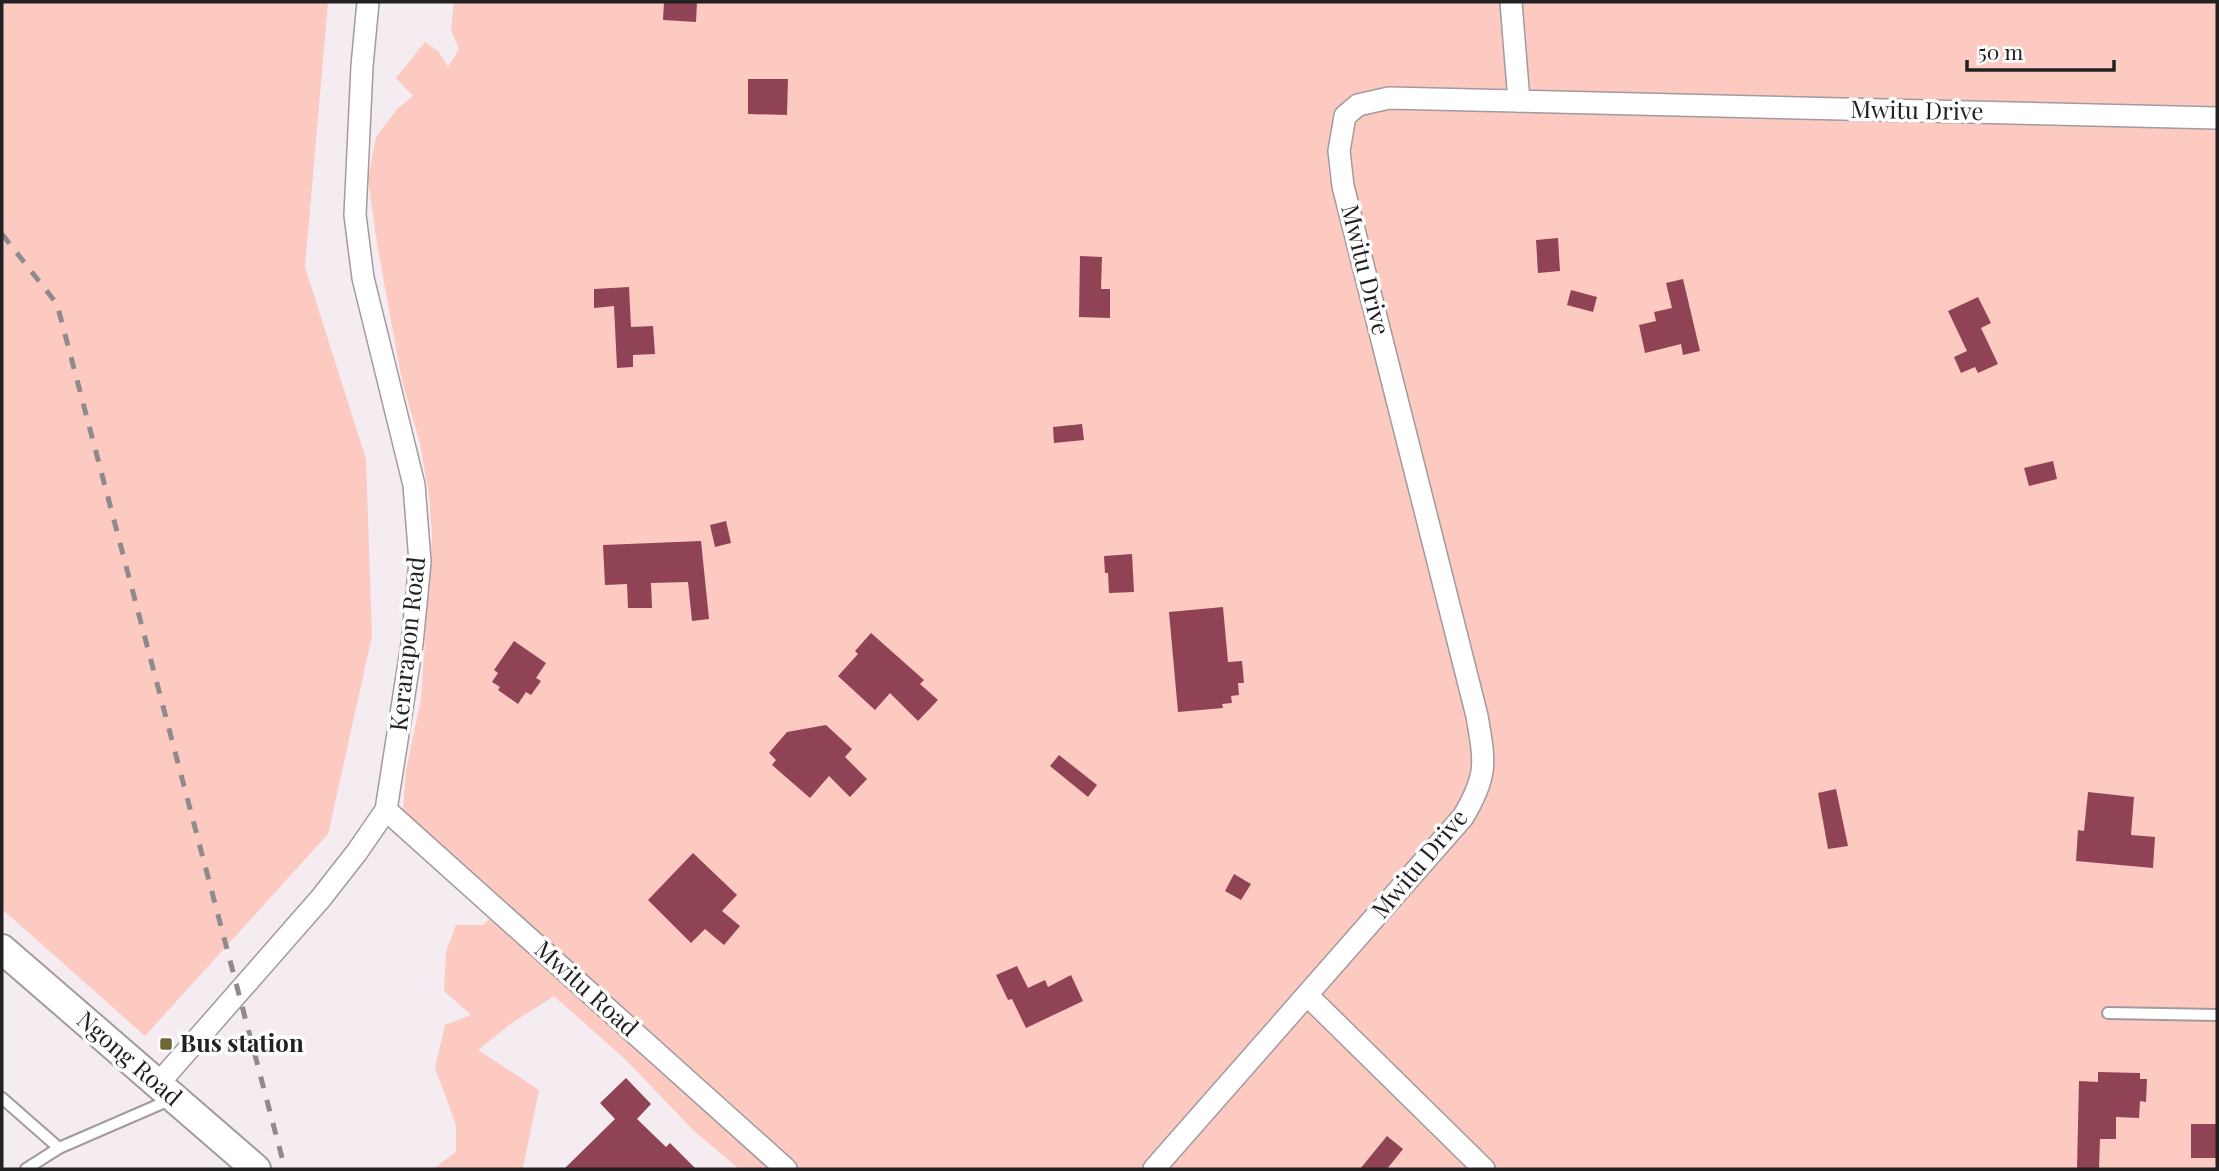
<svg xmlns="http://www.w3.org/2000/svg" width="2219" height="1171" viewBox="0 0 2219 1171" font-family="'Playfair Display',serif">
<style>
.green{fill:#fccac1}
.building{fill:#914356}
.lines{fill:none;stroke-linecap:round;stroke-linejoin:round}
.lane-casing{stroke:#a29a9e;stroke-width:14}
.street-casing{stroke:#a29a9e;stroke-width:24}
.secondary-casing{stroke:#a29a9e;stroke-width:32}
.lane{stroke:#fff;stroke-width:10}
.street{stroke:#fff;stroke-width:21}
.secondary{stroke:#fff;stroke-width:28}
.rail{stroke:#8f8a8c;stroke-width:5;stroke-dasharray:12 12;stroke-linecap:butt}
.poi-dot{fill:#6f6834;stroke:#fff;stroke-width:2.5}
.labels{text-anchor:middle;stroke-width:7;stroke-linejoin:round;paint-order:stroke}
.street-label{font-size:24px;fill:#222021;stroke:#fff}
.poi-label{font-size:24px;font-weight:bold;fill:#222021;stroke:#fff;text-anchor:start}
</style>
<rect width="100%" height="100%" fill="#f4ecf0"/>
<g class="green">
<path d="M 2,2 L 328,2 L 305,267 L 366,459 L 372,636 L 328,834 L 145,1036 L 2,909 Z"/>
<path d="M 454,2 L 2217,2 L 2217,1169 L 739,1169 L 694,1131 L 627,1061 L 554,996 L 512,1023 L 478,1050 L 539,1090 L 523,1168 L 433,1169 L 456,1152 L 456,1125 L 435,1068 L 445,1025 L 471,1015 L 444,991 L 446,952 L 456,925 L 484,925 L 505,901 C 471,870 435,843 403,811 L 406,770 L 421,699 L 432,535 L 429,496 L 420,443 L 402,381 L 377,244 L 368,179 L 376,137 L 398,108 L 413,96 L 396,78 L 425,42 L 439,52 L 448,67 L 459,49 L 451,30 Z"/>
</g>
<g class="building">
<path d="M 664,2 L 697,2 L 696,22 L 663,20 Z"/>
<path d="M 748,79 L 788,79 L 787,115 L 748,114 Z"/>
<path d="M 1558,238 L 1560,271 L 1538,273 L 1536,240 Z"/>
<path d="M 1080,256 L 1102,257 L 1101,289 L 1110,289 L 1110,318 L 1079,317 Z"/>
<path d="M 1683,279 L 1700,351 L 1683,355 L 1681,344 L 1645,353 L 1639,325 L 1656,321 L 1654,312 L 1672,308 L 1666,283 Z"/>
<path d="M 629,287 L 631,327 L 653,326 L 655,354 L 633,355 L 633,367 L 617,368 L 614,306 L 594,308 L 594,289 Z"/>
<path d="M 1571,290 L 1597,297 L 1593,312 L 1567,305 Z"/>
<path d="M 1978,297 L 1991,323 L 1981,328 L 1998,364 L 1978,373 L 1975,367 L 1961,373 L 1954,357 L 1967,351 L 1948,311 Z"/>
<path d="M 1082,424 L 1084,440 L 1054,443 L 1053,427 Z"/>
<path d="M 2053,461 L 2057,479 L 2029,486 L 2024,468 Z"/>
<path d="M 726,521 L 731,543 L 715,547 L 710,525 Z"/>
<path d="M 701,541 L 709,619 L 692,621 L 688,582 L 651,583 L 652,608 L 628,608 L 627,584 L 605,585 L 603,545 Z"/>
<path d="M 1132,554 L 1134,592 L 1109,593 L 1108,573 L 1105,573 L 1104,556 Z"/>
<path d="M 1223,607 L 1228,662 L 1242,661 L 1244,683 L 1238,683 L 1239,695 L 1231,696 L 1232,703 L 1222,704 L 1223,708 L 1178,712 L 1169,612 Z"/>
<path d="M 871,633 L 924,680 L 920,684 L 938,700 L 918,721 L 890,693 L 875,710 L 838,676 L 858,654 L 855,651 Z"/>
<path d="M 514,641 L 546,663 L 536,678 L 541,681 L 531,695 L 526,692 L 518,704 L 498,690 L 500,687 L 492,682 L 498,673 L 494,670 Z"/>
<path d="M 826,725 L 852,749 L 845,757 L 867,779 L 850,797 L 829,776 L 810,798 L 772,765 L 776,760 L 769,753 L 787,732 Z"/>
<path d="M 1059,755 L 1097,785 L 1088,797 L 1050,766 Z"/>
<path d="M 1836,789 L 1848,846 L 1828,849 L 1818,793 Z"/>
<path d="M 2088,792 L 2134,797 L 2131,835 L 2155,837 L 2153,868 L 2076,861 L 2078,830 L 2084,831 Z"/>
<path d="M 693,853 L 737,895 L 722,911 L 740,926 L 724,945 L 705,929 L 691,943 L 648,900 Z"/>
<path d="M 1234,874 L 1251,884 L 1241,900 L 1225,891 Z"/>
<path d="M 1017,966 L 1028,988 L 1045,980 L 1048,987 L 1071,975 L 1083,1001 L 1026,1028 L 1012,999 L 1008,1000 L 996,975 Z"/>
<path d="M 2098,1072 L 2140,1073 L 2140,1079 L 2147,1079 L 2146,1102 L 2140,1101 L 2139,1118 L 2116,1117 L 2116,1139 L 2100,1139 L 2099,1169 L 2077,1169 L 2079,1081 L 2098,1082 Z"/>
<path d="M 626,1078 L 651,1104 L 637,1119 L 666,1147 L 670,1143 L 696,1169 L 564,1169 L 615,1119 L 600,1103 Z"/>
<rect x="2191" y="1124" width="26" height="34"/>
<path d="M 1387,1136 L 1403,1149 L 1387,1169 L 1360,1169 Z"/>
</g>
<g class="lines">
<g class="lane-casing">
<g id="lane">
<path d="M 2108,1013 L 2217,1015"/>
<path d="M 2,1098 L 59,1148 L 172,1099"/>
<path d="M 26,1169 L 59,1148"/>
</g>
</g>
<g class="street-casing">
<g id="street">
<path d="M 1511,2 L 1519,101"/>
<path d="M 386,810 L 786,1169"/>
<path d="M 1307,995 L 1484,1169"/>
<path d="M 158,1084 L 321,898 L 357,852 L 386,810 L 412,644 L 420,562 L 414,485 L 363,278 L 355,215 L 362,66 L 368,2"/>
<path d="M 1154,1169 L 1463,817 C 1488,775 1485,763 1477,716 L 1343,186 L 1339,151 L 1345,116 L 1358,105 L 1389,98 L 2217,118"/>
</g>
</g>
<g class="secondary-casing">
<path id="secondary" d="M 2,949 L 256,1169"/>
</g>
<use href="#lane" class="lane"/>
<use href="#street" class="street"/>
<use href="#secondary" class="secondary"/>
<path class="rail" d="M 2,234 L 57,304 L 285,1169"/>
</g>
<rect class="poi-dot" x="159" y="1037" width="14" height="14" rx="3.5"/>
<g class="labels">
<g class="street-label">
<text transform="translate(1917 111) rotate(1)" y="8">Mwitu Drive</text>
<text transform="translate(1365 270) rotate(76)" y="8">Mwitu Drive</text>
<text transform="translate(408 644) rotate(-84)" y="8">Kerarapon Road</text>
<text transform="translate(1420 864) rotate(-50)" y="8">Mwitu Drive</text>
<text transform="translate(586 989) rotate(42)" y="8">Mwitu Road</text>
<text transform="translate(129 1059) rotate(41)" y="8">Ngong Road</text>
</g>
<g class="poi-label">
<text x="180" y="1052">Bus station</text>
</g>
</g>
<rect width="2219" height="1171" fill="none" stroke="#222021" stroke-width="7"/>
<path d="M1967 60v10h147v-10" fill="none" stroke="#222021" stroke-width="3.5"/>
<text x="1978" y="60" font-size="21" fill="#222021" stroke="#ffffff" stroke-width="5" paint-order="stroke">50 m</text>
</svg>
